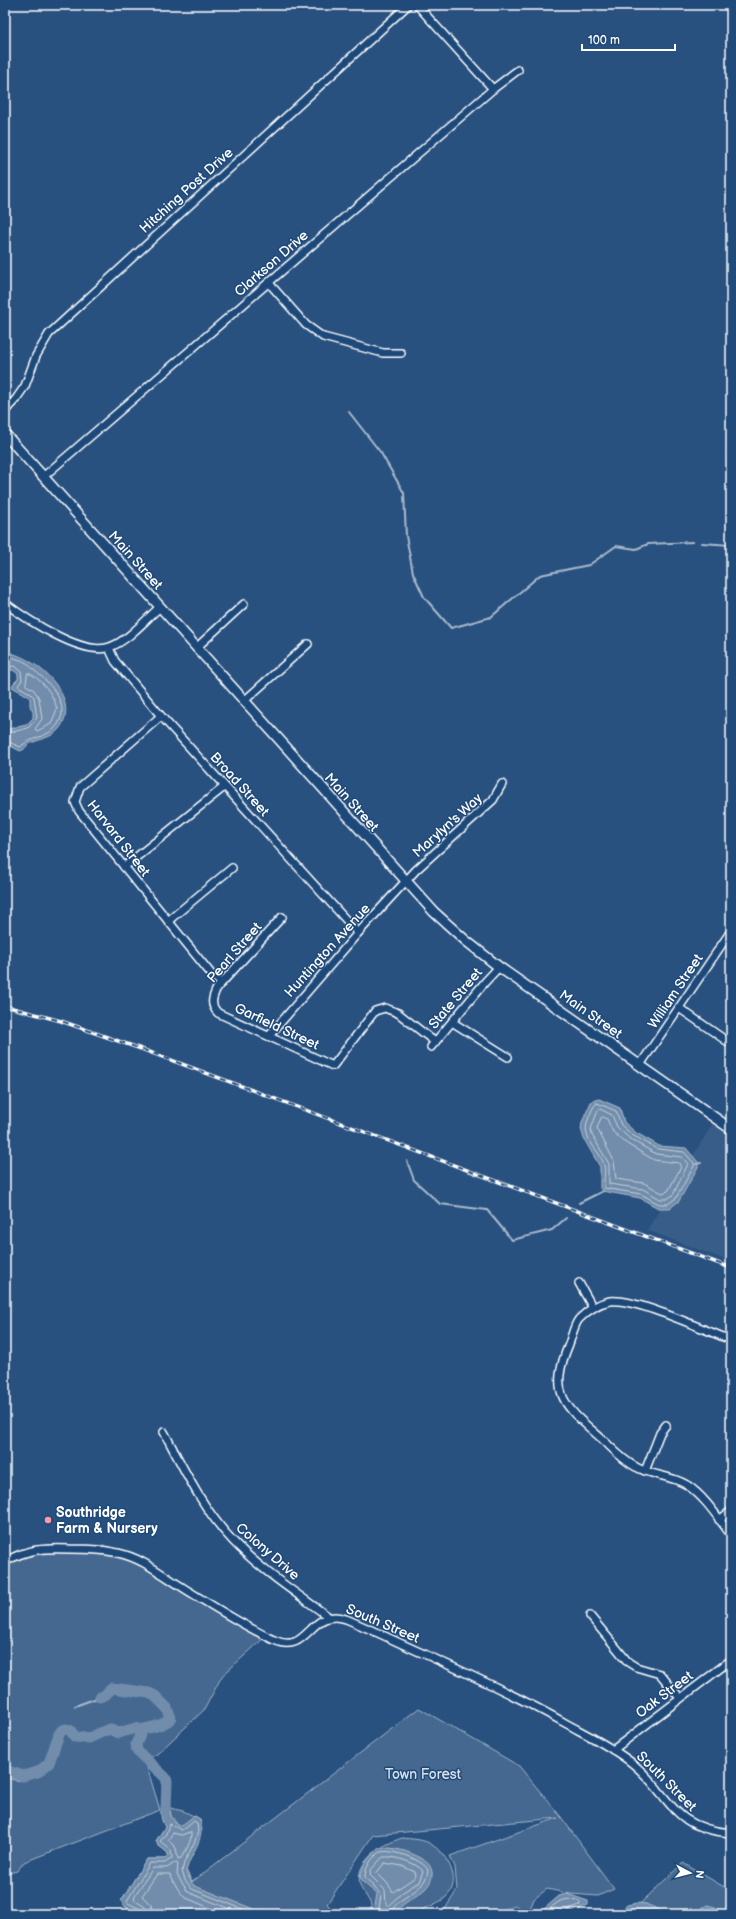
<svg xmlns="http://www.w3.org/2000/svg" width="736" height="1919" viewBox="0 0 736 1919" font-family="'Balsamiq Sans',sans-serif">
<style>
.built{fill:#375d88}
.green{fill:#446890;stroke:#a2b4c8}
.water{fill:#718dab;stroke:#aabbcd}
.lines{fill:none;stroke-linecap:round;stroke-linejoin:round}
.shore{stroke:#c6d1dd;stroke-width:1}
.stream{stroke:#aabbcd;stroke-width:2}
.river{stroke:#718dab;stroke-width:11}
.minor-casing{stroke:#fff;stroke-width:10}
.major-casing{stroke:#fff;stroke-width:12}
.minor{stroke:#1f4a7a;stroke-width:7}
.major{stroke:#1f4a7a;stroke-width:9}
.rail-casing{stroke:#fff;stroke-width:3.5}
.rail{stroke:#1f4a7a;stroke-width:2;stroke-dasharray:6;stroke-linecap:butt}
.poi-dot{fill:#ff9aa2;stroke:#1f4a7a;stroke-width:1.5}
.labels{text-anchor:middle;stroke-width:3;stroke-linejoin:round;paint-order:stroke}
.street-label{font-size:14px;fill:#fff;stroke:#1f4a7a}
.poi-label{font-size:14px;font-weight:bold;fill:#fff;stroke:#1f4a7a;text-anchor:start}
.park-label{font-size:14px;fill:#dae1e9;stroke:#1f4a7a}
</style>
<rect width="100%" height="100%" fill="#28517f"/>
<filter id="ink" filterUnits="userSpaceOnUse"><feTurbulence type="fractalNoise" baseFrequency=".025" numOctaves="2"/><feDisplacementMap in="SourceGraphic" scale="8" xChannelSelector="R" yChannelSelector="G"/><feConvolveMatrix kernelMatrix="1 2 1 2 8 2 1 2 1" color-interpolation-filters="sRGB"/></filter>
<g filter="url(#ink)">
<path class="built" d="M 713,1123 L 731,1136 L 731,1262 L 647,1230 Z"/>
<g class="green">
<path d="M 52,1548 L 129,1556 L 266,1636 L 222,1676 L 204,1710 L 157,1754 L 148,1759 L 144,1757 L 160,1810 L 24,1862 L 17,1871 L 5,1874 L 5,1562 Z"/>
<path d="M 419,1708 L 519,1766 L 561,1817 L 614,1889 L 598,1896 L 571,1894 L 547,1889 L 534,1899 L 528,1914 L 515,1905 L 502,1910 L 501,1914 L 442,1914 L 457,1890 L 455,1867 L 450,1856 L 558,1818 L 373,1835 L 327,1904 L 336,1913 L 345,1911 L 344,1914 L 140,1914 L 124,1906 L 121,1901 L 147,1859 L 165,1859 L 168,1856 L 168,1853 L 158,1845 L 156,1841 L 165,1827 L 192,1882 Z"/>
<path d="M 170,1808 L 183,1811 L 200,1819 L 202,1831 L 184,1824 L 180,1826 L 171,1816 Z"/>
<path d="M 402,1838 C 411,1839 419,1839 427,1842 C 445,1850 465,1881 445,1898 C 439,1903 416,1913 408,1914 C 399,1915 390,1914 380,1914 L 378,1900 L 375,1906 L 371,1910 C 372,1899 363,1895 360,1885 C 354,1860 384,1844 402,1838 Z"/>
<path d="M 683,1863 L 731,1891 L 731,1914 L 629,1914 Z"/>
</g>
<g class="water">
<path d="M 5,652 C 34,655 84,698 59,729 C 52,738 39,739 29,744 C 25,747 25,750 20,751 L 5,743 L 5,730 L 26,725 L 33,718 L 33,712 L 30,706 L 30,699 L 28,696 L 12,687 L 13,684 L 18,679 L 18,674 L 13,670 L 5,671 Z"/>
<path d="M 599,1099 L 620,1108 L 624,1122 L 635,1132 L 659,1146 L 686,1148 L 698,1162 L 698,1167 L 679,1201 L 670,1208 L 658,1208 L 640,1198 L 602,1191 L 600,1188 L 600,1167 L 584,1139 L 581,1129 L 582,1122 L 591,1102 Z"/>
<path d="M 5,1764 L 19,1771 L 38,1772 C 31,1783 16,1782 5,1777 Z"/>
<path d="M 166,1794 L 171,1816 L 179,1826 C 186,1824 189,1818 195,1816 L 200,1819 C 206,1840 190,1853 186,1872 L 193,1885 L 200,1888 L 256,1910 L 281,1911 L 290,1914 L 140,1914 L 124,1906 L 121,1901 L 147,1859 L 165,1859 L 168,1856 L 168,1853 L 158,1845 L 156,1841 L 165,1827 C 158,1815 161,1806 166,1794 Z"/>
<path d="M 379,1848 C 394,1847 408,1851 421,1858 C 434,1865 436,1878 425,1889 C 415,1898 403,1902 394,1914 L 333,1914 L 371,1910 L 375,1906 L 377,1894 L 364,1883 L 360,1877 C 363,1864 369,1857 379,1848 Z"/>
<path d="M 567,1894 L 588,1901 L 588,1905 L 567,1914 L 538,1914 L 559,1896 Z"/>
<path d="M 637,1903 L 646,1904 L 669,1914 L 617,1914 L 627,1905 Z"/>
<path d="M 707,1905 L 715,1907 L 725,1914 L 705,1914 L 702,1912 L 702,1908 Z"/>
</g>
<g class="lines">
<g class="shore">
<path d="M 5,656 C 11,657 18,659 23,661 C 28,663 31,668 35,671 C 50,683 74,707 55,728 C 46,737 30,738 20,747 L 5,740"/>
<path d="M 5,667 L 15,666 L 21,671 L 22,680 L 18,686 L 30,693 L 34,697 L 37,718 L 28,728 L 5,734"/>
<path d="M 28,673 C 41,678 54,695 57,709 L 51,724 L 37,731 L 35,729 L 42,719 L 39,698 L 34,690 L 26,685 Z"/>
<path d="M 597,1103 L 616,1111 L 621,1125 L 632,1135 L 658,1149 L 684,1152 L 694,1163 L 694,1166 L 676,1198 L 668,1204 L 659,1204 L 641,1194 L 604,1188 C 603,1181 606,1172 604,1165 C 599,1147 579,1139 589,1117 C 591,1112 593,1106 597,1103 Z"/>
<path d="M 600,1109 L 612,1115 L 617,1127 L 630,1139 L 656,1154 L 682,1157 L 688,1164 L 673,1195 L 667,1199 L 660,1199 L 643,1189 L 609,1184 L 609,1164 L 592,1135 L 591,1129 L 598,1110 Z"/>
<path d="M 603,1117 L 607,1119 L 613,1132 L 627,1144 L 654,1160 L 679,1163 L 681,1167 L 668,1191 L 662,1193 L 644,1183 L 616,1179 L 614,1161 L 597,1128 L 601,1118 Z"/>
<path d="M 191,1832 C 192,1841 186,1851 181,1858 L 178,1859 L 176,1848 L 168,1840 L 173,1833 L 181,1835 Z"/>
<path d="M 383,1857 C 395,1856 415,1862 423,1871 L 419,1882 L 403,1892 L 388,1906 L 386,1904 L 385,1890 L 370,1875 L 371,1870 Z"/>
<path d="M 385,1863 L 402,1866 L 415,1872 L 416,1875 L 414,1878 L 393,1892 L 388,1884 L 377,1873 Z"/>
<path d="M 142,1914 L 140,1909 L 128,1903 L 127,1901 L 150,1863 L 165,1863 L 172,1858 L 171,1850 L 160,1841 L 166,1834 L 169,1825 L 171,1824 L 181,1830 L 187,1827 L 194,1821 L 197,1823 L 198,1831 L 195,1841 L 184,1863 L 182,1871 L 185,1880 L 192,1889 L 255,1914"/>
<path d="M 147,1914 L 145,1907 L 134,1900 L 135,1895 L 153,1868 L 167,1868 L 176,1862 L 178,1863 L 177,1875 L 188,1892 L 242,1914"/>
<path d="M 153,1914 L 151,1905 L 142,1896 L 157,1874 L 170,1874 L 175,1885 L 184,1897 L 224,1914"/>
<path d="M 370,1914 L 379,1908 L 381,1895 L 365,1877 C 365,1868 372,1856 381,1852 C 391,1849 426,1860 428,1871 C 424,1895 394,1896 391,1914"/>
<path d="M 544,1914 C 556,1903 563,1895 580,1902 L 580,1905 L 568,1909 L 566,1914"/>
</g>
<g class="stream">
<path d="M 349,412 L 381,453 L 404,493 L 406,536 L 413,573 L 424,597 L 451,628 L 491,617 L 540,575 L 589,565 L 616,546 L 636,549 L 648,544 L 693,542"/>
<path d="M 702,543 L 731,545"/>
<path d="M 407,1161 L 414,1180 L 440,1204 L 487,1210 L 512,1240 L 552,1230 L 566,1218"/>
<path d="M 696,1164 L 701,1163"/>
<path d="M 579,1203 L 603,1191"/>
<path d="M 75,1706 L 100,1697"/>
</g>
<g class="river">
<path d="M 100,1697 L 105,1695 L 112,1688 L 149,1693 L 155,1696 L 167,1708 L 171,1718 C 166,1725 149,1728 140,1730"/>
<path d="M 5,1770 L 23,1776 L 38,1772 L 49,1763 L 59,1734 L 62,1730 L 66,1729 L 70,1730 L 75,1737 L 89,1738 L 109,1729 L 118,1733 L 136,1728 L 140,1730 L 141,1733 L 136,1744 L 137,1751 L 165,1777 L 167,1781 L 166,1808"/>
</g>
<g class="minor-casing">
<g id="minor">
<path d="M 417,5 L 493,89"/>
<path d="M 269,283 L 306,325 L 323,337 L 383,353 L 401,353"/>
<path d="M 5,411 L 16,399 L 25,386 L 36,356 L 49,334 L 408,5"/>
<path d="M 43,477 L 493,89 L 518,70"/>
<path d="M 5,603 C 26,619 83,657 110,647 C 129,640 145,620 160,607"/>
<path d="M 109,648 L 115,661 L 161,716 L 358,933"/>
<path d="M 196,648 L 244,604"/>
<path d="M 244,701 L 308,644"/>
<path d="M 161,716 L 80,787 L 75,802 L 79,811 L 212,975 L 221,983"/>
<path d="M 124,867 L 224,787"/>
<path d="M 282,917 L 217,988 C 212,998 210,1005 218,1013 L 333,1066 L 375,1011 L 385,1008 L 398,1013 L 435,1042"/>
<path d="M 168,921 L 232,868"/>
<path d="M 679,1008 L 731,1044"/>
<path d="M 452,1022 L 508,1057"/>
<path d="M 269,1036 L 358,933 L 416,870 L 493,800 L 502,784"/>
<path d="M 431,1047 L 485,982 L 499,967"/>
<path d="M 640,1065 L 731,931"/>
<path d="M 579,1283 L 593,1308"/>
<path d="M 731,1340 C 704,1330 636,1298 610,1301 C 599,1303 587,1311 579,1319 C 574,1325 572,1336 569,1344 C 548,1394 564,1406 601,1438 C 612,1448 622,1460 636,1467 C 652,1476 671,1475 687,1485 C 705,1497 718,1518 731,1535"/>
<path d="M 164,1432 C 184,1469 203,1510 233,1541 C 261,1570 296,1593 329,1617"/>
<path d="M 645,1471 L 660,1433 L 666,1425"/>
<path d="M 719,1520 L 731,1511"/>
<path d="M 5,1562 C 25,1549 46,1548 69,1549 C 85,1549 102,1549 118,1553 C 142,1558 161,1574 182,1587 C 211,1605 242,1625 274,1640 C 310,1656 308,1607 346,1619 C 375,1631 403,1645 431,1657 C 477,1678 523,1699 567,1724 C 589,1736 612,1747 632,1763 C 672,1795 669,1828 731,1833"/>
<path d="M 590,1616 L 628,1662 L 636,1667 L 660,1674 L 680,1698"/>
<path d="M 613,1750 L 731,1660"/>
</g>
</g>
<g class="major-casing">
<path id="major" d="M 5,434 L 434,912 L 465,940 L 499,967 L 731,1129"/>
</g>
<use href="#minor" class="minor"/>
<use href="#major" class="major"/>
<g class="rail-casing">
<path id="rail" d="M 5,1006 L 61,1021 L 144,1050 L 731,1268"/>
</g>
<use href="#rail" class="rail"/>
</g>
</g>
<circle class="poi-dot" cx="48" cy="1520" r="4"/>
<g class="labels">
<g class="street-label">
<text transform="translate(186 190) rotate(-42)" y="5">Hitching Post Drive</text>
<text transform="translate(271 263) rotate(-41)" y="5">Clarkson Drive</text>
<text transform="translate(136 560) rotate(48)" y="5">Main Street</text>
<text transform="translate(240 784) rotate(48)" y="5">Broad Street</text>
<text transform="translate(352 802) rotate(48)" y="5">Main Street</text>
<text transform="translate(447 825) rotate(-42)" y="5">Marylyn's Way</text>
<text transform="translate(119 838) rotate(52)" y="5">Harvard Street</text>
<text transform="translate(327 950) rotate(-48)" y="5">Huntington Avenue</text>
<text transform="translate(234 952) rotate(-49)" y="5">Pearl Street</text>
<text transform="translate(675 991) rotate(-56)" y="5">William Street</text>
<text transform="translate(455 998) rotate(-50)" y="5">State Street</text>
<text transform="translate(591 1014) rotate(35)" y="5">Main Street</text>
<text transform="translate(277 1026) rotate(25)" y="5">Garfield Street</text>
<text transform="translate(268 1551) rotate(41)" y="5">Colony Drive</text>
<text transform="translate(383 1623) rotate(23)" y="5">South Street</text>
<text transform="translate(664 1694) rotate(-37)" y="5">Oak Street</text>
<text transform="translate(667 1781) rotate(45)" y="5">South Street</text>
</g>
<g class="poi-label">
<text x="56" y="1517">Southridge<tspan x="56" dy="16">Farm &amp; Nursery</tspan></text>
</g>
<g class="park-label">
<text x="423" y="1779">Town Forest</text>
</g>
</g>
<rect width="736" height="1919" fill="none" stroke="#1f4a7a" stroke-width="20"/>
<rect x="10" y="10" width="716" height="1899" fill="none" stroke="#fff" stroke-width="1.5" filter="url(#ink)"/>
<g transform="translate(690 1873) rotate(97)" stroke="#1f4a7a" stroke-width="3" paint-order="stroke">
<path d="M0-3L7 15L0 10L-7 15Z" fill="#ffffff"/>
<text y="-6" font-size="11" font-weight="bold" text-anchor="middle" fill="#ffffff">N</text>
</g>
<path d="M582 44v6h93v-6" fill="none" stroke="#ffffff" stroke-width="2"/>
<text x="588" y="44" font-size="12" fill="#ffffff" stroke="#1f4a7a" stroke-width="3" paint-order="stroke">100 m</text>
</svg>
